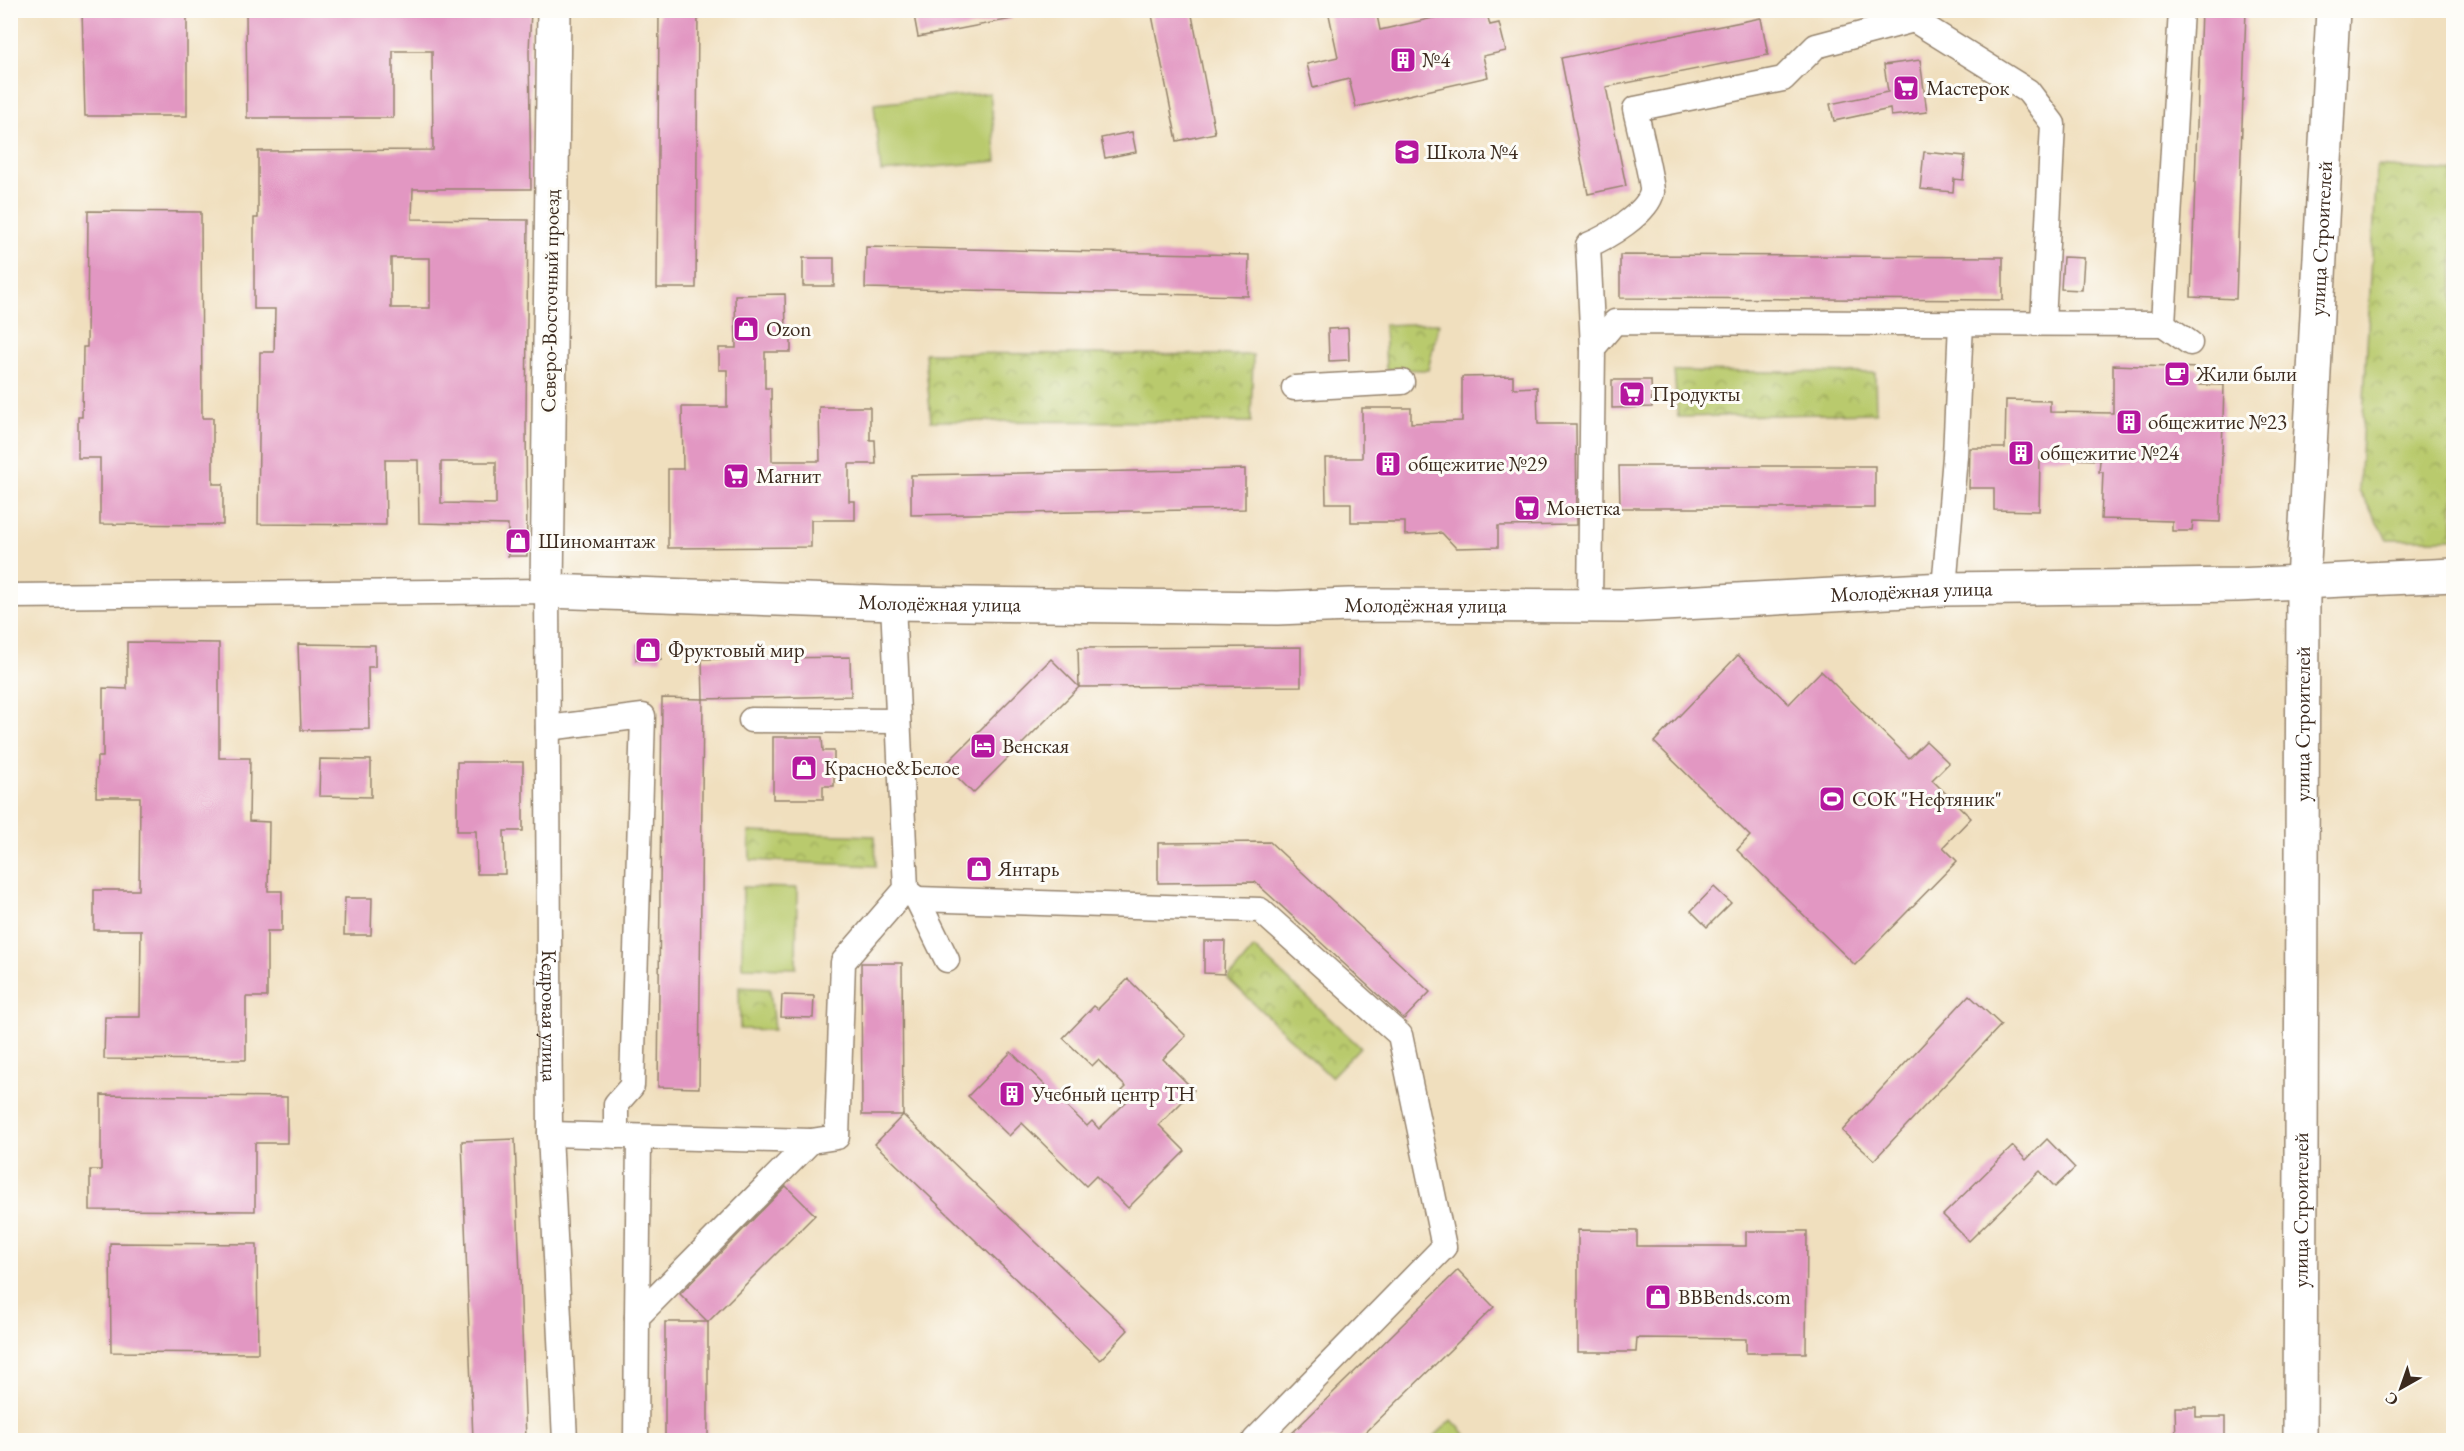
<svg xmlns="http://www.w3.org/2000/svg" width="2464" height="1451" viewBox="0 0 2464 1451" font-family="'EB Garamond',serif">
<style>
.park{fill:url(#park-crowns);stroke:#7a7a46;stroke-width:1.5}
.pitch{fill:#b9ca6d;stroke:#7a7a46;stroke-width:1.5}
.building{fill:#e297c2;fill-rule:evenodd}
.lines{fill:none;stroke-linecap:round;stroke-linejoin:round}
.street-casing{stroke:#96846e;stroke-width:27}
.secondary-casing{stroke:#96846e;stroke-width:36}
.street{stroke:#fff;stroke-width:24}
.secondary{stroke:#fff;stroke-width:33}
.labels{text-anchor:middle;stroke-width:6;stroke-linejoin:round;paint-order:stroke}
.poi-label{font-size:21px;fill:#3b2a1e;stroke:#fdfcf7;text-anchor:start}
.street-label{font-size:21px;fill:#3b2a1e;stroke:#fdfcf7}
</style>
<defs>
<pattern id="park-crowns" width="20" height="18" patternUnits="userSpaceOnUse" patternTransform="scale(1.5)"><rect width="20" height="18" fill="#b9ca6d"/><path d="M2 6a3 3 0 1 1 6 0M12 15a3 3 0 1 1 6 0" fill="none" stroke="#98a459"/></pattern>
</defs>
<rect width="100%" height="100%" fill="#fdfcf7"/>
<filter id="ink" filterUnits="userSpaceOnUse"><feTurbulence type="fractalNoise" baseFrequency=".0167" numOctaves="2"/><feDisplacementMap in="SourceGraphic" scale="12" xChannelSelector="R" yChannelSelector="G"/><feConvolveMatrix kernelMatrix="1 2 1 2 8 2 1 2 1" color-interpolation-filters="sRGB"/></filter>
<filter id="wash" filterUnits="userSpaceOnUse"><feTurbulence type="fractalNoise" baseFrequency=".008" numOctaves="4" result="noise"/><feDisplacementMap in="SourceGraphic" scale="24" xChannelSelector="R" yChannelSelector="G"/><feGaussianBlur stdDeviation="1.35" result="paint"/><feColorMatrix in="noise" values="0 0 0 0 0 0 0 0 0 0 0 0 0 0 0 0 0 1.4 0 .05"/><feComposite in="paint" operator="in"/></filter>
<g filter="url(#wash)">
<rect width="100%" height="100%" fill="#f0dfbe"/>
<g class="park">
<path d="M 2377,166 L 2453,172 L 2453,539 L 2387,539 L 2359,490 Z"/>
<path d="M 1439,323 L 1428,370 L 1386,369 L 1384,325 Z"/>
<path d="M 925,353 L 1253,355 L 1251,422 L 931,421 Z"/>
<path d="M 1674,371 L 1875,373 L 1876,413 L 1678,417 Z"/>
<path d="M 749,832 L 875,836 L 876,866 L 750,860 Z"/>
<path d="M 1254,948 L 1360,1047 L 1331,1077 L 1228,979 Z"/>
<path d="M 739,987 L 770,989 L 774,1030 L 740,1029 Z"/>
<path d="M 1452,1420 L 1471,1440 L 1430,1440 Z"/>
</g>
<g class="pitch">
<path d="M 990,93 L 997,161 L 881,172 L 874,104 Z"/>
<path d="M 743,887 L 797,888 L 796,968 L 742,967 Z"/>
</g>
<g id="blocks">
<g class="building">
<path d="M 187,10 L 187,116 L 85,116 L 82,11 Z"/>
<path d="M 246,10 L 531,11 L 529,51 L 531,189 L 413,189 L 412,219 L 528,220 L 526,420 L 527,556 L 508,556 L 508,525 L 419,523 L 418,460 L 385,460 L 386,525 L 258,524 L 260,352 L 274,352 L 275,309 L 254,309 L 254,218 L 258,218 L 258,151 L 433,150 L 432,51 L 393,51 L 393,118 L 247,118 ZM 391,258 L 430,258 L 430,308 L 391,308 ZM 441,462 L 496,462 L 496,504 L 441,503 Z"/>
<path d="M 659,10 L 698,10 L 696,288 L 657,288 Z"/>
<path d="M 913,10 L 1011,10 L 1012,19 L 918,37 Z"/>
<path d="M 1151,10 L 1191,10 L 1215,133 L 1177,141 Z"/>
<path d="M 1328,10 L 1376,10 L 1380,30 L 1442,16 L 1441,10 L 1486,10 L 1490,25 L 1499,23 L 1506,51 L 1483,56 L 1488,77 L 1356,107 L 1349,79 L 1313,88 L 1307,64 L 1338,57 Z"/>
<path d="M 2201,10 L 2246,10 L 2236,299 L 2191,297 Z"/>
<path d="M 1761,18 L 1768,55 L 1606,87 L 1626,186 L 1588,194 L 1561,58 Z"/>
<path d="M 1920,60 L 1927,112 L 1891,116 L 1890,109 L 1834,121 L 1830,104 L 1888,92 L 1884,65 Z"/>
<path d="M 1132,132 L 1136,152 L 1105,158 L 1101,138 Z"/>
<path d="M 1924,152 L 1965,156 L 1963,180 L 1954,179 L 1953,192 L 1920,189 Z"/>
<path d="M 88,211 L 201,212 L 202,418 L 213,418 L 213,484 L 223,484 L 223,525 L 100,524 L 100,458 L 78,458 L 78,417 L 82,417 L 83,347 L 87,347 Z"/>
<path d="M 866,247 L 1249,255 L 1248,296 L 865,288 Z"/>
<path d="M 1620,255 L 2003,257 L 2003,300 L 1620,298 Z"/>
<path d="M 2063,257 L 2084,258 L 2082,290 L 2061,289 Z"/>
<rect x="803" y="258" width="31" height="28"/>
<path d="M 785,294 L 786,328 L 791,328 L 791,352 L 765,352 L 765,388 L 771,388 L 772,461 L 820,461 L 819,407 L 870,407 L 870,440 L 875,440 L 876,464 L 849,464 L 849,501 L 855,501 L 855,520 L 811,520 L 811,547 L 668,548 L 668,469 L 683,469 L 682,407 L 727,407 L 727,370 L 719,370 L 719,348 L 736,348 L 735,295 Z"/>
<path d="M 1348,328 L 1349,360 L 1329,361 L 1328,329 Z"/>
<path d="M 2113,365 L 2199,368 L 2199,385 L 2224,385 L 2220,522 L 2193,521 L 2192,531 L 2172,531 L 2172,521 L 2101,519 L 2103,472 L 2099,472 L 2100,460 L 2040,458 L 2039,511 L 1994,510 L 1994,488 L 1969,488 L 1970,448 L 2005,448 L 2006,400 L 2050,401 L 2050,412 L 2113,413 Z"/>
<path d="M 1513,376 L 1513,388 L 1537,387 L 1538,424 L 1576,424 L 1577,525 L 1498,526 L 1498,547 L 1456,548 L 1442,533 L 1405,535 L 1405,522 L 1351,522 L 1351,503 L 1326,503 L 1325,458 L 1362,458 L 1362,408 L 1411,408 L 1411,423 L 1462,421 L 1462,377 Z"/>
<path d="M 1612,380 L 1651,380 L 1652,407 L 1612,408 Z"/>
<path d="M 1619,466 L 1875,466 L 1875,508 L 1620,508 Z"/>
<path d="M 1245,469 L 1245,509 L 911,515 L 911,475 Z"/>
<path d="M 127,642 L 219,643 L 219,758 L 250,758 L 249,821 L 269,822 L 268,891 L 282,891 L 282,931 L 267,931 L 267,997 L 246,997 L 246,1060 L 104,1059 L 105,1017 L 140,1017 L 141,930 L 94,930 L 94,890 L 139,890 L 140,797 L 96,797 L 97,757 L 103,757 L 103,688 L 127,689 Z"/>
<path d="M 636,643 L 661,644 L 661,660 L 636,660 Z"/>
<path d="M 298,644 L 375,645 L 375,667 L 368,667 L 369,729 L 301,730 Z"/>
<path d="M 1301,647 L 1301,686 L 1079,687 L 1078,648 Z"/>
<path d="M 1738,655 L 1789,704 L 1821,671 L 1909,758 L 1926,741 L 1949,763 L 1932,780 L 1971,818 L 1943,847 L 1957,861 L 1855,965 L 1737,850 L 1750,836 L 1654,742 Z"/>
<path d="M 850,657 L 851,696 L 703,699 L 702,659 Z"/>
<path d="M 1051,659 L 1079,687 L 973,793 L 945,765 Z"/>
<path d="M 662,698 L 703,699 L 699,1088 L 658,1087 Z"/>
<path d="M 773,737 L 822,737 L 823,751 L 834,751 L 834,786 L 823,786 L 823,799 L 773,799 Z"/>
<path d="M 320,759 L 371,760 L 371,797 L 319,796 Z"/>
<path d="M 457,762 L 523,762 L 523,831 L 504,831 L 505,874 L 477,874 L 476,831 L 457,831 Z"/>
<path d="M 1270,842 L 1430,992 L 1404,1019 L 1255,882 L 1158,883 L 1158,843 Z"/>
<path d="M 1714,887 L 1731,903 L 1707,927 L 1691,911 Z"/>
<path d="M 345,898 L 372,898 L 371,935 L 344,935 Z"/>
<path d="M 1204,941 L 1225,941 L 1224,974 L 1204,973 Z"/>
<path d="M 861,963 L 902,963 L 903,1115 L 862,1115 Z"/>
<path d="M 1128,979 L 1186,1036 L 1163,1059 L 1194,1090 L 1159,1125 L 1185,1151 L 1128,1208 L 1096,1176 L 1086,1186 L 1022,1123 L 1009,1136 L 968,1096 L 1011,1052 L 1087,1126 L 1092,1121 L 1099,1129 L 1129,1099 L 1122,1091 L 1126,1087 L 1098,1060 L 1092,1066 L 1063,1038 L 1094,1006 L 1098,1009 Z"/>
<path d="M 782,995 L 814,996 L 813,1018 L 781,1017 Z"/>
<path d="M 1969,995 L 2001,1025 L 1874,1160 L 1842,1131 Z"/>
<path d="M 101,1095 L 287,1097 L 287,1143 L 255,1143 L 255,1211 L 90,1210 L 90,1170 L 101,1170 Z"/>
<path d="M 903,1115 L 1128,1330 L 1100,1360 L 875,1144 Z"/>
<path d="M 515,1139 L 526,1440 L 473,1440 L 462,1141 Z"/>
<path d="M 2047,1139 L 2075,1168 L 2055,1187 L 2040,1171 L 1969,1241 L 1943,1215 L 2013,1146 L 2026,1160 Z"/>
<path d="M 786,1186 L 815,1215 L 708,1322 L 680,1294 Z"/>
<path d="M 1578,1230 L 1637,1231 L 1637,1246 L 1746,1246 L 1746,1231 L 1807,1231 L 1806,1353 L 1746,1353 L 1746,1339 L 1637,1338 L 1636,1352 L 1578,1352 Z"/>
<path d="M 110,1243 L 257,1244 L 258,1353 L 111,1352 Z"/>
<path d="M 1458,1270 L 1494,1307 L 1358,1440 L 1285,1440 Z"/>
<rect x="665" y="1322" width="43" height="118"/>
<path d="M 2175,1407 L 2196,1407 L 2196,1417 L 2225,1417 L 2225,1440 L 2176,1440 Z"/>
</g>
</g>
</g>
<g filter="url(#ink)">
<use href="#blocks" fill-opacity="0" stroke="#96846e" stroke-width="1.5"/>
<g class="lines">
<g class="street-casing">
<g id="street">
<path d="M 1907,10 L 1914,20 L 2028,91 L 2053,124 L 2043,323"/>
<path d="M 2163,324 L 2190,343"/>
<path d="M 1593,348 L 1588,245 C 1606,238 1648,213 1652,192 C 1653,183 1638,123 1635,109 L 1783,79 L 1816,46 L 1914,20"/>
<path d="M 1294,388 L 1402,382"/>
<path d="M 1944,589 L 1955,456 L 1961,323"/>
<path id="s1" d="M 10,596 L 547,591 L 550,1134 L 565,1440"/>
<path d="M 1590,604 L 1593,348 L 1615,322 L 2163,324 L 2181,10"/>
<path d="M 751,720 L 897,721"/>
<path d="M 548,728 L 643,716 L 632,1086 L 616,1104 L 616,1136"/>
<path d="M 907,891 L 917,899 L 947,960"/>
<path d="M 917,899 L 1260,910 L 1400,1035 L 1444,1247 L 1255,1440"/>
<path d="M 550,1134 L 811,1141 L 837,1137 L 843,962 L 906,889 L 893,603"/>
<path d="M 637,1317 L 639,1137"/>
<path d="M 636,1440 L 637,1317 L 811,1141"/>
</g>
</g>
<g class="secondary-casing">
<g id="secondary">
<path id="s2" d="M 554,10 L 547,591 L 893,603 L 1277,608 L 1349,605 L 1626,606 L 1944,589 L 2237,585 L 2454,575"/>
<path id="s3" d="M 2300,1440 L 2303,581 L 2333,10"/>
</g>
</g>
<use href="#street" class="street"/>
<use href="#secondary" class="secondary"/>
</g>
</g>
<defs>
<g id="building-square" transform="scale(1.35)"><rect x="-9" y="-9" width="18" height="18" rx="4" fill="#b5179e" stroke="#fdfcf7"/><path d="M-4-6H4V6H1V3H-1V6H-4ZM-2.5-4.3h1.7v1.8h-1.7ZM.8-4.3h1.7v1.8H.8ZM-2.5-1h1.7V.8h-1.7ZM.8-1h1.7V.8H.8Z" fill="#fff"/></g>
<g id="supermarket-square" transform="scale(1.35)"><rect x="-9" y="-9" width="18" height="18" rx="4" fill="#b5179e" stroke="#fdfcf7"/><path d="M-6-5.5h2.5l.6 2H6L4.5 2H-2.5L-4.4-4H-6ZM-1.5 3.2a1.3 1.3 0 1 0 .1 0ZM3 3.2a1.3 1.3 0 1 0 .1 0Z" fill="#fff"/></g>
<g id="school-square" transform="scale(1.35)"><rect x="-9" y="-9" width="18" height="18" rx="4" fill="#b5179e" stroke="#fdfcf7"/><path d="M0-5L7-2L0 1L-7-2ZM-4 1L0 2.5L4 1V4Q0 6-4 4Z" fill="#fff"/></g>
<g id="shop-square" transform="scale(1.35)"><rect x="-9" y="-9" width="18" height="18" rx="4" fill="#b5179e" stroke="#fdfcf7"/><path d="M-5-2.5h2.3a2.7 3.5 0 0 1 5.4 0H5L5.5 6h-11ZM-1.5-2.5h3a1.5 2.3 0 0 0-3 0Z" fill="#fff"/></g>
<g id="cafe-square" transform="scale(1.35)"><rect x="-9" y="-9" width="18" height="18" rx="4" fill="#b5179e" stroke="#fdfcf7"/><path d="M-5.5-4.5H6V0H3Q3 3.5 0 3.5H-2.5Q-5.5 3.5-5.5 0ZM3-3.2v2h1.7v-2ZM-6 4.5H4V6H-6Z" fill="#fff"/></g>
<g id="hotel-square" transform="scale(1.35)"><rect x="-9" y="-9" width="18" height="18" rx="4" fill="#b5179e" stroke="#fdfcf7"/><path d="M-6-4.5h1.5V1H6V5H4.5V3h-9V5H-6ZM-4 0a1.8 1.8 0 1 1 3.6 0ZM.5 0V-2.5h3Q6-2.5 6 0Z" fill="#fff"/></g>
<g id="stadium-square" transform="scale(1.35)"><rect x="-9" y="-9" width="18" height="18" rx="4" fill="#b5179e" stroke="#fdfcf7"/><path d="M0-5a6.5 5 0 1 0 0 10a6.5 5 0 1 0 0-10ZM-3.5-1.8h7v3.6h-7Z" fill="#fff"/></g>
</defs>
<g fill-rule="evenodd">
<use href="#building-square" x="1403" y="60"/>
<use href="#supermarket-square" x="1906" y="88"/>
<use href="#school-square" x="1407" y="152"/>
<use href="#shop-square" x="746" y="329"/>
<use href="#cafe-square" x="2177" y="374"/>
<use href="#supermarket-square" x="1632" y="394"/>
<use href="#building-square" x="2129" y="422"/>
<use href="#building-square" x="2021" y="453"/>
<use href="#building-square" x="1388" y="464"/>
<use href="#supermarket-square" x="736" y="476"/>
<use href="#supermarket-square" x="1527" y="508"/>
<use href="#shop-square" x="518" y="541"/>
<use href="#shop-square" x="648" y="650"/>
<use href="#hotel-square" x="983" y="746"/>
<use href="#shop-square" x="804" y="768"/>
<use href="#stadium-square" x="1832" y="799"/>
<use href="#shop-square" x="979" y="869"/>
<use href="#building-square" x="1012" y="1094"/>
<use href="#shop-square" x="1658" y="1297"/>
</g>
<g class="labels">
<g class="poi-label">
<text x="1422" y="67">№4</text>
<text x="1926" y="95">Мастерок</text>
<text x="1426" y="159">Школа №4</text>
<text x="766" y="336">Ozon</text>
<text x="2196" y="381">Жили были</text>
<text x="1652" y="401">Продукты</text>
<text x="2148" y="429">общежитие №23</text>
<text x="2040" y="460">общежитие №24</text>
<text x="1408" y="471">общежитие №29</text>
<text x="756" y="483">Магнит</text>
<text x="1546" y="515">Монетка</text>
<text x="538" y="548">Шиномантаж</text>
<text x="668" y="657">Фруктовый мир</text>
<text x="1002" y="753">Венская</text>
<text x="824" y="775">Красное&amp;Белое</text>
<text x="1852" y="806">СОК "Нефтяник"</text>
<text x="998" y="876">Янтарь</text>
<text x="1032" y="1101">Учебный центр ТН</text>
<text x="1678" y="1304">BBBends.com</text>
</g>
<g class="street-label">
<text dy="7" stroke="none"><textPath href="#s3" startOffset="1202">улица Строителей</textPath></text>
<text transform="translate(550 301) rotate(-89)" y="7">Северо-Восточный проезд</text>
<text dy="7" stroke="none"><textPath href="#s2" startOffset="1946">Молодёжная улица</textPath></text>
<text dy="7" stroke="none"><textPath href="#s2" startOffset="974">Молодёжная улица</textPath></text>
<text dy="7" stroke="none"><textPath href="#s2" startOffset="1460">Молодёжная улица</textPath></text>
<text dy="7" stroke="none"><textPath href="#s3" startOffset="716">улица Строителей</textPath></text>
<text dy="7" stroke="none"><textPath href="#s1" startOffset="962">Кедровая улица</textPath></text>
<text dy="7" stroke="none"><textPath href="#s3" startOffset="230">улица Строителей</textPath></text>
</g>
</g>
<rect width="2464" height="1451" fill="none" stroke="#fdfcf7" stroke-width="36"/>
<g transform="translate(2401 1388) rotate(220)" stroke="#fdfcf7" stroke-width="4.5" paint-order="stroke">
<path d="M0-4.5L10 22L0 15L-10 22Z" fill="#3b2a1e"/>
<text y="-9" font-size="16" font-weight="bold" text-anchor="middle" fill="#3b2a1e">С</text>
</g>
</svg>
